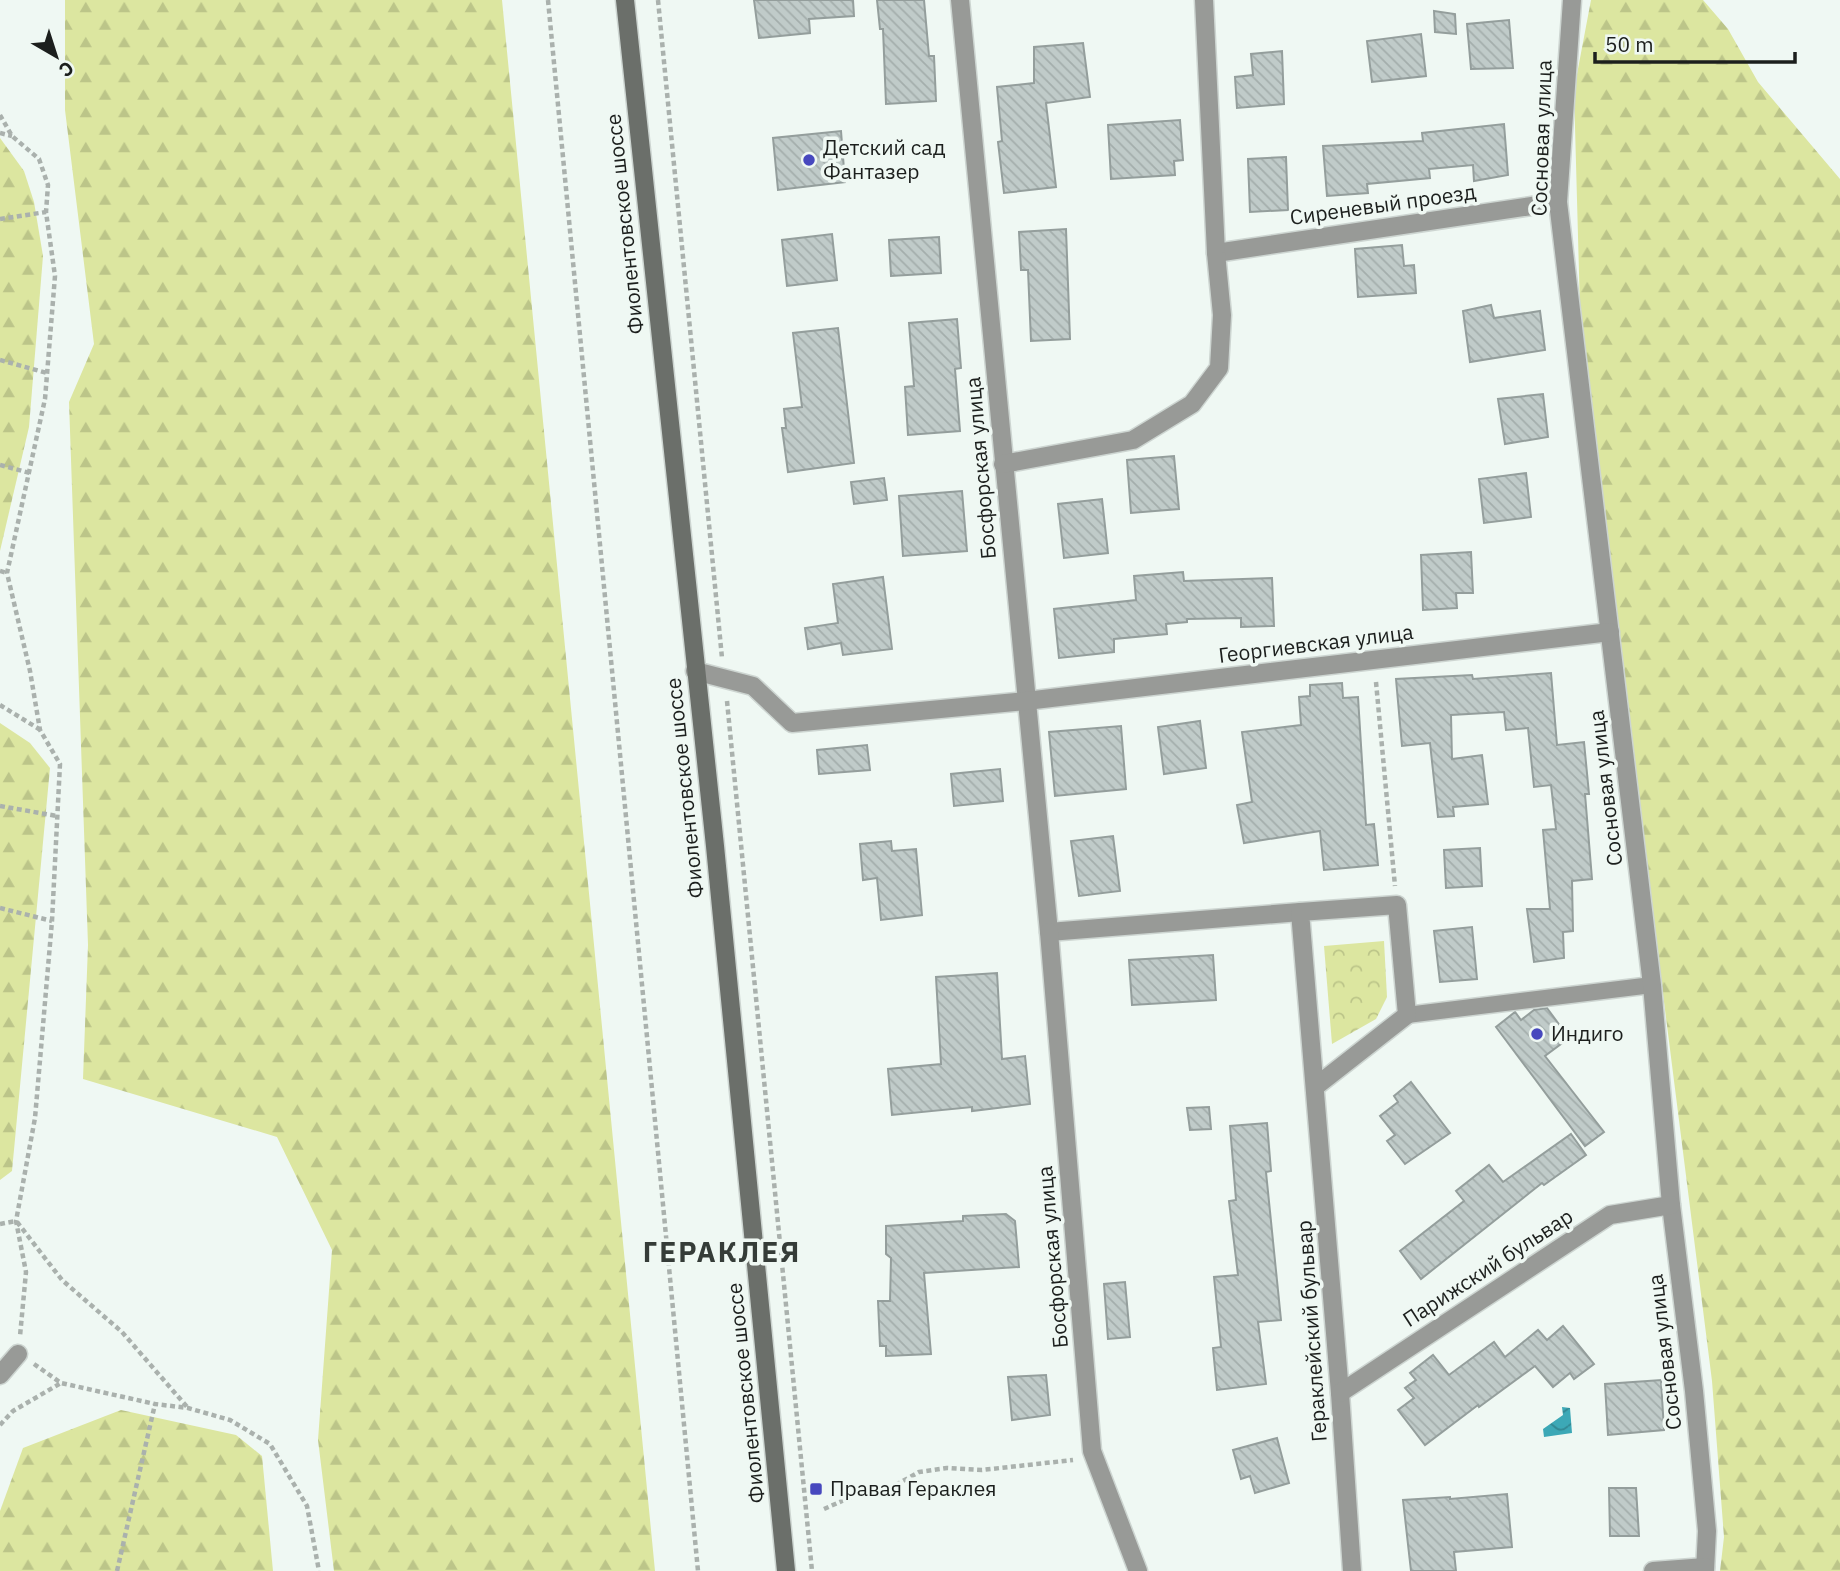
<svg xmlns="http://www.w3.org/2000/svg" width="1840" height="1571" viewBox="0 0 1840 1571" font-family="'IBM Plex Sans',sans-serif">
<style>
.forest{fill:url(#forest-firs)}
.park{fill:url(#park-crowns)}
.water{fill:url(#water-waves)}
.building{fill:url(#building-back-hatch);stroke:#949e9c;stroke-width:2}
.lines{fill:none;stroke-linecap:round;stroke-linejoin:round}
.service-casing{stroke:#cdd5d1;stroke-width:19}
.minor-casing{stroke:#cdd5d1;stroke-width:21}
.secondary-casing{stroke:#cdd5d1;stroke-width:21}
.path{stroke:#aab1ad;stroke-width:4.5;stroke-dasharray:5 3.5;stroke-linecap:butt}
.service{stroke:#989a97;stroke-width:16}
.minor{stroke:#989a97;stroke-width:18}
.secondary{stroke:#6b6f6a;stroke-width:18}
.poi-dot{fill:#4748be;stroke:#eff8f3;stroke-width:2.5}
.labels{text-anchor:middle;stroke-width:7;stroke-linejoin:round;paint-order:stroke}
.street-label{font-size:21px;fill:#1c1f1d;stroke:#eff8f3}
.poi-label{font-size:21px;fill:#1c1f1d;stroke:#eff8f3;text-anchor:start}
.district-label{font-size:28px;font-weight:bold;letter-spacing:2px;fill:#353c38;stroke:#eff8f3}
</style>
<defs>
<pattern id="forest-firs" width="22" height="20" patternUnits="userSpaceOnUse" patternTransform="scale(1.75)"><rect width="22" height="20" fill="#dce6a0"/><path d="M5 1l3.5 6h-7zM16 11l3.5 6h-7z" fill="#bcc589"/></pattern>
<pattern id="park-crowns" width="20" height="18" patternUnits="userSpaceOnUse" patternTransform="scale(1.75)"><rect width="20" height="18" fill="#dce6a0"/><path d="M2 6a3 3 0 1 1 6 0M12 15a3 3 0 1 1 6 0" fill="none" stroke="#bcc589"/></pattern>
<pattern id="water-waves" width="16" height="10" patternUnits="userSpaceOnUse" patternTransform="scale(1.75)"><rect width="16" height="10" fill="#3ca8b6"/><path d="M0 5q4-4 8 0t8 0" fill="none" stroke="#328893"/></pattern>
<pattern id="building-back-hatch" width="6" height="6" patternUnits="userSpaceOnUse" patternTransform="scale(1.75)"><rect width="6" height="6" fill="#c0cbc9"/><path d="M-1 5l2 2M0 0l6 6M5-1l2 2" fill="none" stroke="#a4aeac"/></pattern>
</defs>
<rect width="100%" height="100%" fill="#eff8f3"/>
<g class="forest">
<path d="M 65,0 L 502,0 L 655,1571 L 334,1571 L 318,1440 L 332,1250 L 277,1137 L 83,1079 L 88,945 L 69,402 L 94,344 L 65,110 Z"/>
<path d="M 1591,0 L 1703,0 L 1728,29 L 1758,82 L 1840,179 L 1840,1571 L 1720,1571 L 1724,1537 L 1712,1381 L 1581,346 L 1574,90 Z"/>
<path d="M 0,138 L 24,171 L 34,202 L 43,256 L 29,427 L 0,551 Z"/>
<path d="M 0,723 L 30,743 L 50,768 L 12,1171 L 0,1180 Z"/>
<path d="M 121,1410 L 236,1435 L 262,1456 L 273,1571 L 0,1571 L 0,1511 L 23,1448 Z"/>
</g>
<path class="park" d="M 1384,941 L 1387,997 L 1376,1019 L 1332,1044 L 1324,946 Z"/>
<path class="water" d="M 1562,1407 L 1570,1408 L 1572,1433 L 1544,1437 L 1543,1429 L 1563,1415 Z"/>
<g class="building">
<path d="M 754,0 L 853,0 L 854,16 L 809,19 L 810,33 L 759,38 Z"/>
<path d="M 877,0 L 924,0 L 929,56 L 934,56 L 936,101 L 886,104 L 883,29 L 880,29 Z"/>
<path d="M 1434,11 L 1455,14 L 1456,34 L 1435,32 Z"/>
<path d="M 1509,20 L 1513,68 L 1471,69 L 1467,24 Z"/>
<path d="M 1421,34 L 1426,76 L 1372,82 L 1367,41 Z"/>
<path d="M 1083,43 L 1090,97 L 1046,103 L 1056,187 L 1004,193 L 998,142 L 1002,141 L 997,87 L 1034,83 L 1034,47 Z"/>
<path d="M 1282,51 L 1284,104 L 1237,108 L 1235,77 L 1253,75 L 1251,54 Z"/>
<path d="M 1180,120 L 1183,160 L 1174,161 L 1175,175 L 1111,179 L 1108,125 Z"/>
<path d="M 1504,124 L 1508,175 L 1474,181 L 1473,165 L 1429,169 L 1430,178 L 1367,184 L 1368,193 L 1327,196 L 1323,146 L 1423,141 L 1422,133 Z"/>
<path d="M 841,131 L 845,182 L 778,190 L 773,138 Z"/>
<path d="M 1286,157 L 1288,210 L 1250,212 L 1248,159 Z"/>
<path d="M 1066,229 L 1070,339 L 1031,341 L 1028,270 L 1021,270 L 1019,232 Z"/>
<path d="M 832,234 L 837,280 L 787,286 L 782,240 Z"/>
<path d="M 939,237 L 941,273 L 891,276 L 889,240 Z"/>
<path d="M 1402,245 L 1404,266 L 1414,265 L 1416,293 L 1358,297 L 1355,249 Z"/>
<path d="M 1491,305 L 1494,318 L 1540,311 L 1545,350 L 1470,362 L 1463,311 Z"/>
<path d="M 957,319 L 961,368 L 955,369 L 960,431 L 908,435 L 905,387 L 914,386 L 909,323 Z"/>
<path d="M 838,328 L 854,463 L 788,472 L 782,428 L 786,428 L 784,409 L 802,407 L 793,333 Z"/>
<path d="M 1543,394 L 1548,437 L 1505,444 L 1498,399 Z"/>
<path d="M 1174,456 L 1179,509 L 1131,513 L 1127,460 Z"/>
<path d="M 1526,473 L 1531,517 L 1484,523 L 1479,479 Z"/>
<path d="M 884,478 L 887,500 L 854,504 L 851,482 Z"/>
<path d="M 962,491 L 967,551 L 903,556 L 899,496 Z"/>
<path d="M 1102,499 L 1108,553 L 1064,558 L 1058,504 Z"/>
<path d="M 1471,552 L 1473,593 L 1456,593 L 1457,608 L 1423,610 L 1421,555 Z"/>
<path d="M 1183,572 L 1184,581 L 1272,578 L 1274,626 L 1241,627 L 1241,618 L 1187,619 L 1187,622 L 1166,624 L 1167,634 L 1114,639 L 1114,652 L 1059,658 L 1054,609 L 1136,600 L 1134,576 Z"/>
<path d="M 883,577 L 892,649 L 843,655 L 841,643 L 808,649 L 805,628 L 838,623 L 833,584 Z"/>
<path d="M 1551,673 L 1557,745 L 1584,742 L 1589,794 L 1585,794 L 1592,879 L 1572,881 L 1573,931 L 1563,932 L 1564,958 L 1534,962 L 1527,909 L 1550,909 L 1543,830 L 1556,829 L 1551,785 L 1534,787 L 1528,728 L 1506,730 L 1504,712 L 1451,715 L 1452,759 L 1482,755 L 1488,804 L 1453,807 L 1454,816 L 1438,817 L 1430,743 L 1402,746 L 1396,679 L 1472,675 L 1473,679 Z"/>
<path d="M 1342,683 L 1343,698 L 1358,697 L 1366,825 L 1374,824 L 1378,865 L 1324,870 L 1320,831 L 1244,843 L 1237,805 L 1252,802 L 1242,732 L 1301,725 L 1299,697 L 1310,696 L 1310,685 Z"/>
<path d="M 1200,721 L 1206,768 L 1164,774 L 1158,727 Z"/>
<path d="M 1121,726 L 1126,789 L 1055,796 L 1049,732 Z"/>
<path d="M 867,745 L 870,770 L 819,774 L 817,750 Z"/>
<path d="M 1000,769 L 1003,801 L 954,806 L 951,774 Z"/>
<path d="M 1113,836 L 1120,891 L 1079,896 L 1071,841 Z"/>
<path d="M 891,841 L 892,851 L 916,849 L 922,915 L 881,920 L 877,878 L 863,880 L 860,844 Z"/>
<path d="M 1480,848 L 1482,886 L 1446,888 L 1444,850 Z"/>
<path d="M 1472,927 L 1477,979 L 1440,982 L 1434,931 Z"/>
<path d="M 1213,955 L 1216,1000 L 1132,1005 L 1129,960 Z"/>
<path d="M 997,973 L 1002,1059 L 1025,1056 L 1030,1104 L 972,1111 L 972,1107 L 892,1115 L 888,1069 L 941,1064 L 936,977 Z"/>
<path d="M 1547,1008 L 1569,1038 L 1545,1056 L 1604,1132 L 1585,1146 L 1496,1027 L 1515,1012 L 1521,1020 L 1534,1010 Z"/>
<path d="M 1411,1082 L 1450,1133 L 1405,1164 L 1387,1141 L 1395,1135 L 1380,1116 L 1398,1102 L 1394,1096 Z"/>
<path d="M 1209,1107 L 1211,1129 L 1190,1130 L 1187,1108 Z"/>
<path d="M 1267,1123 L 1271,1171 L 1266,1172 L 1281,1320 L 1258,1322 L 1266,1384 L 1217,1390 L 1213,1348 L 1221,1347 L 1214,1277 L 1238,1275 L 1229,1201 L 1236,1200 L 1230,1126 Z"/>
<path d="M 1571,1134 L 1586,1155 L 1544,1185 L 1542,1183 L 1421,1279 L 1400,1251 L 1464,1201 L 1456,1191 L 1489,1165 L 1503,1182 Z"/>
<path d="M 1006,1214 L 1015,1221 L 1019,1267 L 924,1273 L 931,1354 L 886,1356 L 886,1346 L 880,1346 L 878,1301 L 890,1301 L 891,1258 L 886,1254 L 886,1226 L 963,1221 L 963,1216 Z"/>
<path d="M 1125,1282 L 1130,1337 L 1108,1339 L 1104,1284 Z"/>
<path d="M 1563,1326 L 1594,1364 L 1574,1379 L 1570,1373 L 1553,1387 L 1535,1366 L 1479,1407 L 1478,1405 L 1425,1445 L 1398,1410 L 1414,1398 L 1405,1388 L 1416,1380 L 1410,1373 L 1433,1355 L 1449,1375 L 1494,1342 L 1505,1357 L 1538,1330 L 1547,1340 Z"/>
<path d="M 1046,1375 L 1050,1415 L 1012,1420 L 1008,1377 Z"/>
<path d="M 1661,1380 L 1664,1430 L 1608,1435 L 1605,1384 Z"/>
<path d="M 1277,1438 L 1289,1483 L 1255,1493 L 1250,1476 L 1241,1479 L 1233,1450 Z"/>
<path d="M 1609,1488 L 1636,1488 L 1639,1536 L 1610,1536 Z"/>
<path d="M 1507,1494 L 1512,1547 L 1454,1552 L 1456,1571 L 1411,1571 L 1403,1500 L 1450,1497 L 1450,1499 Z"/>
</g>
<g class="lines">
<g class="service-casing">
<path id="service" d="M 1407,1015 L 1652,985"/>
</g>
<g class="minor-casing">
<g id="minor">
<path d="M 960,0 L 1049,932 L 1300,912"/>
<path d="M 1572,0 L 1558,202 L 1652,985 L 1671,1205 L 1694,1391 L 1707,1531 L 1705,1571"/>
<path d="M 1216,253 L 1558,202"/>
<path d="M 1003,464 L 1133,440 L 1192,404 L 1219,368 L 1222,315 L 1216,253 L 1204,0"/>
<path d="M 695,671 L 753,686 L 792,723 L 1026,701 L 1610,632"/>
<path d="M 1049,932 L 1092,1451 L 1138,1571"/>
<path d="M 1315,1087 L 1407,1015 L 1397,905 L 1300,912 L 1340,1393 L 1352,1571"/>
<path d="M 0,1375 L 18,1354"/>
<path d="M 1340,1393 L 1610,1215 L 1671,1205"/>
<path d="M 1653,1571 L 1705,1567"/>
</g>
</g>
<g class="secondary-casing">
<path id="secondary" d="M 625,0 L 715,846 L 786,1571"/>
</g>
<g class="path">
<path d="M 548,0 L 698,1571"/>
<path d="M 658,0 L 722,658"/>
<path d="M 0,115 L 12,136 L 39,159 L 48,185 L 46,212 L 55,276 L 45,399 L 7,573 L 30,671 L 40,730 L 60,764 L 52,921 L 35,1118 L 16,1221 L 26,1272 L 20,1336"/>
<path d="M 0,133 L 12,136"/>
<path d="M 0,219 L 46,212"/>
<path d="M 0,360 L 47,373"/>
<path d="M 0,465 L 30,473"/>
<path d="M 0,571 L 7,573"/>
<path d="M 1376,682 L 1395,886"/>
<path d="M 727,701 L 812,1571"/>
<path d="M 0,705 L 39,729"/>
<path d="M 0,806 L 57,816"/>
<path d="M 0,908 L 52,921"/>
<path d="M 17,1222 L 62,1280 L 122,1332 L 188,1408"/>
<path d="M 0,1224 L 16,1221"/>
<path d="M 34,1364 L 61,1383 L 155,1404 L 188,1408 L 230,1420 L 270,1444 L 307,1506 L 319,1571"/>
<path d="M 0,1425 L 13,1411 L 61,1383"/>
<path d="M 824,1509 L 869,1489 L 894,1486 L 919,1472 L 947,1468 L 982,1470 L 1073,1460"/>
<path d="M 117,1571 L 155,1404"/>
</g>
<use href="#service" class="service"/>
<use href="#minor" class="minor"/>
<use href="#secondary" class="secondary"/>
</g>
<g class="poi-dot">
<circle cx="809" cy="160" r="7"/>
<circle cx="1537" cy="1034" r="7"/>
<rect x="809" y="1482" width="14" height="14" rx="3.5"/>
</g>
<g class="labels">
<g class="street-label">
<text transform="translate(1542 138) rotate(-88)" y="7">Сосновая улица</text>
<text transform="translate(1383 205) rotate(-8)" y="7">Сиреневый проезд</text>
<text transform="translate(625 224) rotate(-96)" y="7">Фиолентовское шоссе</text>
<text transform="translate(981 468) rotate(-95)" y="7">Босфорская улица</text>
<text transform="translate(1316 644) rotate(-7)" y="7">Георгиевская улица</text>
<text transform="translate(685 788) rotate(-96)" y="7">Фиолентовское шоссе</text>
<text transform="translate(1606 788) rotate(-97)" y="7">Сосновая улица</text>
<text transform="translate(1053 1257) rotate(-95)" y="7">Босфорская улица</text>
<text transform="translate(1488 1268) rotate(-33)" y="7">Парижский бульвар</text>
<text transform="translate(1312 1331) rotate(-94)" y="7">Гераклейский бульвар</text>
<text transform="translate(1665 1352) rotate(-97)" y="7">Сосновая улица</text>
<text transform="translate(746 1393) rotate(-96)" y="7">Фиолентовское шоссе</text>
</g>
<g class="poi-label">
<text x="823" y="155">Детский сад<tspan x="823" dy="24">Фантазер</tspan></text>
<text x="1551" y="1041">Индиго</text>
<text x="830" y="1496">Правая Гераклея</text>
</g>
<g class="district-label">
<text x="722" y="1262">ГЕРАКЛЕЯ</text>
</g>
</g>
<g transform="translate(56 56) rotate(141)" stroke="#eff8f3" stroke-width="5" paint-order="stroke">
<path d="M0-5L12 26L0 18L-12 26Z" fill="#1c1f1d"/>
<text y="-10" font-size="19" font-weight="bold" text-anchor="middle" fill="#1c1f1d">С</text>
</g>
<path d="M1595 52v10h200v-10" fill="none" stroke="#1c1f1d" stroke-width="3.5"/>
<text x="1605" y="52" font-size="21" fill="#1c1f1d" stroke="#eff8f3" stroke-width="5" paint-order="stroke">50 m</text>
</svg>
